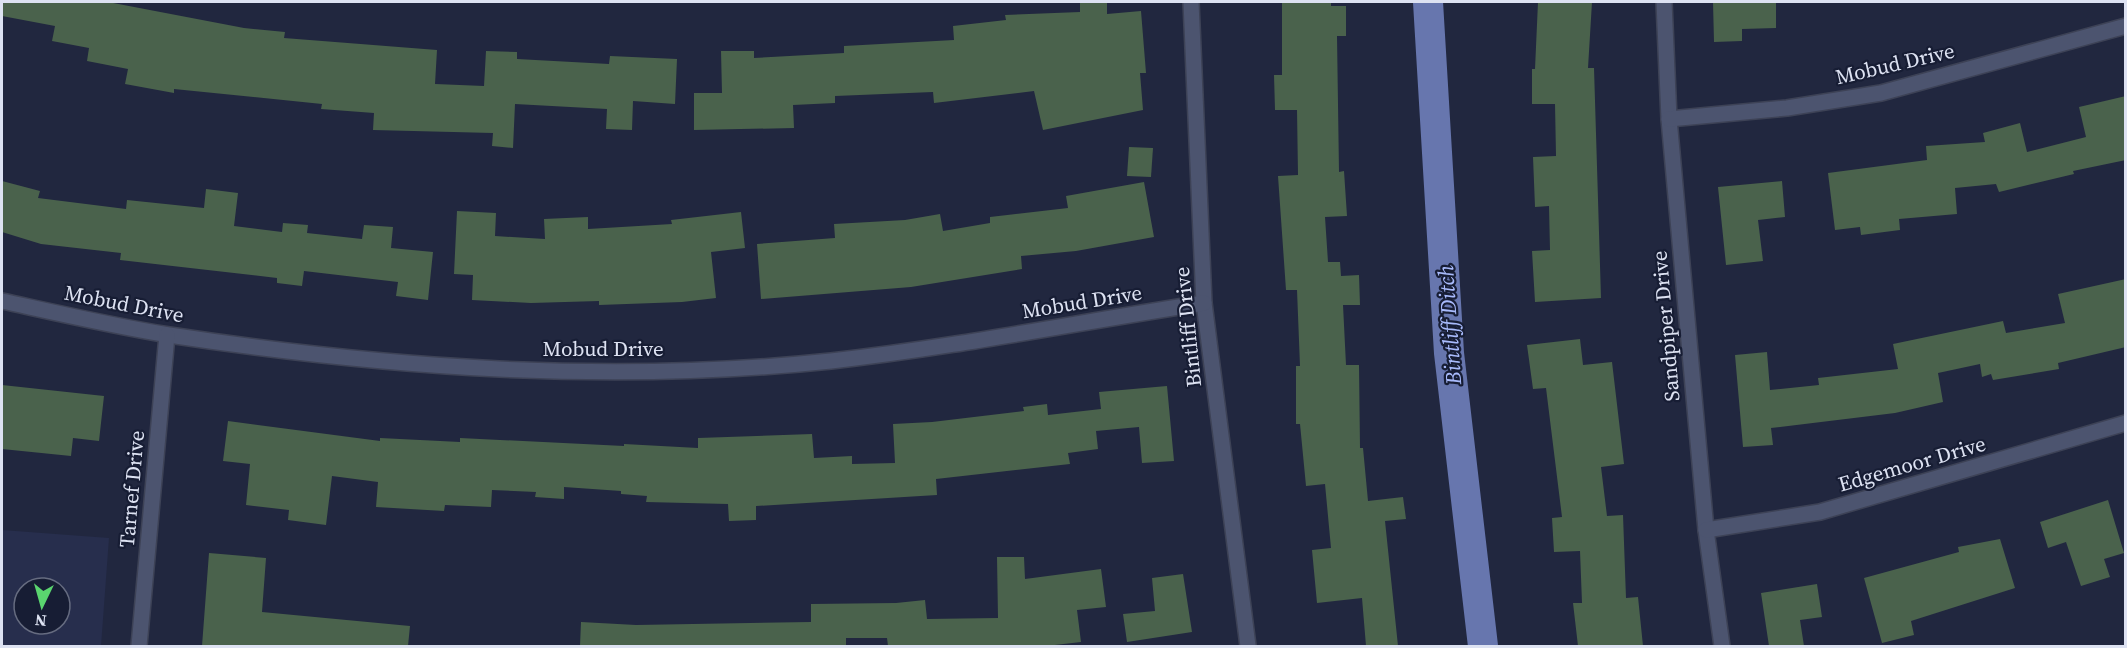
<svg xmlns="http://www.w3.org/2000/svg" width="2127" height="648" viewBox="0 0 2127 648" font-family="'Source Serif 4',serif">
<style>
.built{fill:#272e4d;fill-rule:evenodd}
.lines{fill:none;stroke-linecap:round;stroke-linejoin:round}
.canal{stroke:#6776ae;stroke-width:30}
.building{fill:#4a624c}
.minor-casing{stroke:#3d4256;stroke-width:18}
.minor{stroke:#4c546f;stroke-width:15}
.labels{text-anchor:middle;stroke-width:4.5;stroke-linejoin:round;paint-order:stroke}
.street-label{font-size:21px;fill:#dde2f2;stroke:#171d34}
.water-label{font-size:22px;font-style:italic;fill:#a9bbfc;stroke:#171d34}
</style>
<rect width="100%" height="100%" fill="#21273f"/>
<path class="built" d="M 2,530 L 109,538 L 101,646 L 2,646 ZM 24,588 L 60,588 L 60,624 L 24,624 Z"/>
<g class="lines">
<path class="canal" d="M 1428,2 L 1449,353 L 1483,646"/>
</g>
<g class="building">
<path d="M 2,2 L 108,2 L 244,28 L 285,32 L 284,38 L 437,50 L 435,84 L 484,86 L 486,51 L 517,52 L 517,59 L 609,64 L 610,56 L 677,59 L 675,104 L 633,101 L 632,130 L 606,129 L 607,109 L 515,104 L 513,148 L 492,146 L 493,133 L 373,130 L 374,113 L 321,109 L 322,104 L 174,89 L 174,93 L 125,84 L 128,69 L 87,61 L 89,48 L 52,41 L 55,26 L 2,16 Z"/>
<path d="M 1107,2 L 1107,14 L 1141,11 L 1146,73 L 1140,73 L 1143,110 L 1043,130 L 1034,91 L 934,103 L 933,92 L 835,96 L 835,103 L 793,105 L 794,128 L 694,130 L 694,93 L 722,93 L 721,51 L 754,51 L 754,58 L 844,53 L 844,46 L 954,40 L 953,26 L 1006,20 L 1005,15 L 1080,12 L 1080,3 Z"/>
<path d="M 1282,2 L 1331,2 L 1331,6 L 1346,6 L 1346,36 L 1337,36 L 1339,172 L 1344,171 L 1347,216 L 1325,217 L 1328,262 L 1340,262 L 1341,276 L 1359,275 L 1360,305 L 1343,305 L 1346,365 L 1359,365 L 1360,448 L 1363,448 L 1368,501 L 1403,497 L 1406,519 L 1385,521 L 1398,646 L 1366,646 L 1362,598 L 1317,603 L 1312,550 L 1331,548 L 1325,484 L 1306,486 L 1300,424 L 1296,424 L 1296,366 L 1300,366 L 1297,290 L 1286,290 L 1278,176 L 1298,175 L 1297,110 L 1275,110 L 1274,75 L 1282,75 Z"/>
<path d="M 1538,2 L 1592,2 L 1588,68 L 1594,68 L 1601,298 L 1535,302 L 1532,251 L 1550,250 L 1549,206 L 1535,207 L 1533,157 L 1556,156 L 1555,104 L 1532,104 L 1532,69 L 1535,69 Z"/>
<path d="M 1713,2 L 1776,2 L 1776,28 L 1742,29 L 1742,41 L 1714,42 Z"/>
<path d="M 2126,96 L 2126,160 L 2073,171 L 2074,174 L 1999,192 L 1996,184 L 1955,188 L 1957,214 L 1899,219 L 1900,230 L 1861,235 L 1860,227 L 1835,230 L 1828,173 L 1927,160 L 1926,146 L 1985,142 L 1983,133 L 2020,123 L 2027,152 L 2086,137 L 2079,107 Z"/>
<path d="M 1129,147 L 1153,148 L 1151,177 L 1127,176 Z"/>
<path d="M 2,181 L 40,191 L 38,198 L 126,209 L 127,200 L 204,208 L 206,189 L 238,193 L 234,226 L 282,232 L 283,223 L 308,225 L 307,233 L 362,239 L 364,225 L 393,227 L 391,248 L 433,252 L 428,300 L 396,296 L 398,282 L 304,271 L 302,286 L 277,283 L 277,278 L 120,260 L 121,253 L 41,244 L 2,232 Z"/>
<path d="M 1782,181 L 1785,217 L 1758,220 L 1763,261 L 1726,265 L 1718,187 Z"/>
<path d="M 1144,182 L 1154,237 L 1076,251 L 1021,256 L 1022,269 L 911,287 L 761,299 L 757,244 L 835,238 L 834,224 L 905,220 L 940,214 L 943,231 L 990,223 L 990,217 L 1068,208 L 1066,196 Z"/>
<path d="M 457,211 L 496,213 L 495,236 L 545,239 L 544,219 L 588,217 L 588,229 L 672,224 L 671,220 L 741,212 L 745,248 L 711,252 L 716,298 L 682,302 L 599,305 L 599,301 L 531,303 L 472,300 L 473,275 L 454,274 Z"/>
<path d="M 2126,279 L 2126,347 L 2058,363 L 2059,369 L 1993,380 L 1991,374 L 1982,377 L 1980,364 L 1938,373 L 1943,402 L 1895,413 L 1771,428 L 1773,445 L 1743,447 L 1735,355 L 1767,352 L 1770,390 L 1819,385 L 1818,378 L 1898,369 L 1893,344 L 2003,321 L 2006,333 L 2065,323 L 2058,294 Z"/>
<path d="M 1580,339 L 1583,365 L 1612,362 L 1624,464 L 1601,467 L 1607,516 L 1623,515 L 1626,598 L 1638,597 L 1643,646 L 1578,646 L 1573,603 L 1582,603 L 1580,551 L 1554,552 L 1552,518 L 1562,517 L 1546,388 L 1533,389 L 1527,345 Z"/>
<path d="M 2,385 L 104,396 L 99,441 L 73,438 L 71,456 L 2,449 Z"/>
<path d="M 1167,386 L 1174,461 L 1142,463 L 1139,427 L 1096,431 L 1098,449 L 1068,453 L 1070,464 L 936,479 L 937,495 L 756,506 L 756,520 L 729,521 L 728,504 L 646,502 L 647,496 L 621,494 L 621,491 L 564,487 L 564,499 L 535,497 L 536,492 L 492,490 L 491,507 L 445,505 L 444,511 L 376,507 L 378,482 L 332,476 L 326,525 L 288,520 L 289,510 L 246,505 L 250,464 L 223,461 L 228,421 L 380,441 L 380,438 L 460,442 L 460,438 L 624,446 L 624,444 L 698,448 L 698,438 L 812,434 L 814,458 L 852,456 L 852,464 L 895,463 L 893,424 L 932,422 L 1024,411 L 1023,407 L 1047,404 L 1048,415 L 1101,409 L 1099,392 Z"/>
<path d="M 2108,500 L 2124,553 L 2104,559 L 2110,577 L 2081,586 L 2066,542 L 2048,548 L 2040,522 Z"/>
<path d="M 2000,539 L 2015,588 L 1911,621 L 1914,635 L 1882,643 L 1864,578 L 1959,552 L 1958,547 Z"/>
<path d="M 209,553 L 266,558 L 262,612 L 410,626 L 408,646 L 202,646 Z"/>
<path d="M 997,557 L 1024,557 L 1025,579 L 1101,569 L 1106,607 L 1077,610 L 1081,642 L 1046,646 L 888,646 L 887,638 L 846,638 L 846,646 L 580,646 L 581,622 L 636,625 L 811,622 L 811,604 L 896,603 L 925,600 L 927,619 L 998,618 Z"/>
<path d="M 1183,574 L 1192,632 L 1127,642 L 1123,614 L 1155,611 L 1152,578 Z"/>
<path d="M 1817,584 L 1822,617 L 1800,620 L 1804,646 L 1769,646 L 1761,593 Z"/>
</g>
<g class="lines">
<g class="minor-casing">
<g id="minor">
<path d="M 1191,2 L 1204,303 L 1248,646"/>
<path d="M 1664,2 L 1669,119 L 1706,530 L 1722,646"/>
<path d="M 1669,119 L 1787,108 L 1881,93 L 2126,26"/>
<path d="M 2,301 C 57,313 113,326 169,335 C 387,368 611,384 831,361 C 956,347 1080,322 1204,303"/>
<path d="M 1706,530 L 1820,512 L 2126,423"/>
<path d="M 139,646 L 167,335"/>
</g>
</g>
<use href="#minor" class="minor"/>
</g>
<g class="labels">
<g class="street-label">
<text transform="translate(1895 64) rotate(-13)" y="7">Mobud Drive</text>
<text transform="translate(1082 302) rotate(-9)" y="7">Mobud Drive</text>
<text transform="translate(124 304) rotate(11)" y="7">Mobud Drive</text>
<text transform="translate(1666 326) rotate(-95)" y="7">Sandpiper Drive</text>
<text transform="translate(1188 327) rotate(-96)" y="7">Bintliff Drive</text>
<text x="603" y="356">Mobud Drive</text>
<text transform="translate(1912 464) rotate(-16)" y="7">Edgemoor Drive</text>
<text transform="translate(132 489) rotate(-85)" y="7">Tarnef Drive</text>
</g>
<g class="water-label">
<text transform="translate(1449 325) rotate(-94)" y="8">Bintliff Ditch</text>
</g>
</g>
<rect width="2127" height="648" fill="none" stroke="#dde2f2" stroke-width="6"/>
<g transform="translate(42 606) rotate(185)"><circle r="28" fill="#171d34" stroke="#666c80" stroke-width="1.5"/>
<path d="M0-4.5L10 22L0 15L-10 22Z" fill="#5ad56f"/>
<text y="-9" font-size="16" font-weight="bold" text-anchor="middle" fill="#dde2f2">N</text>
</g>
</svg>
